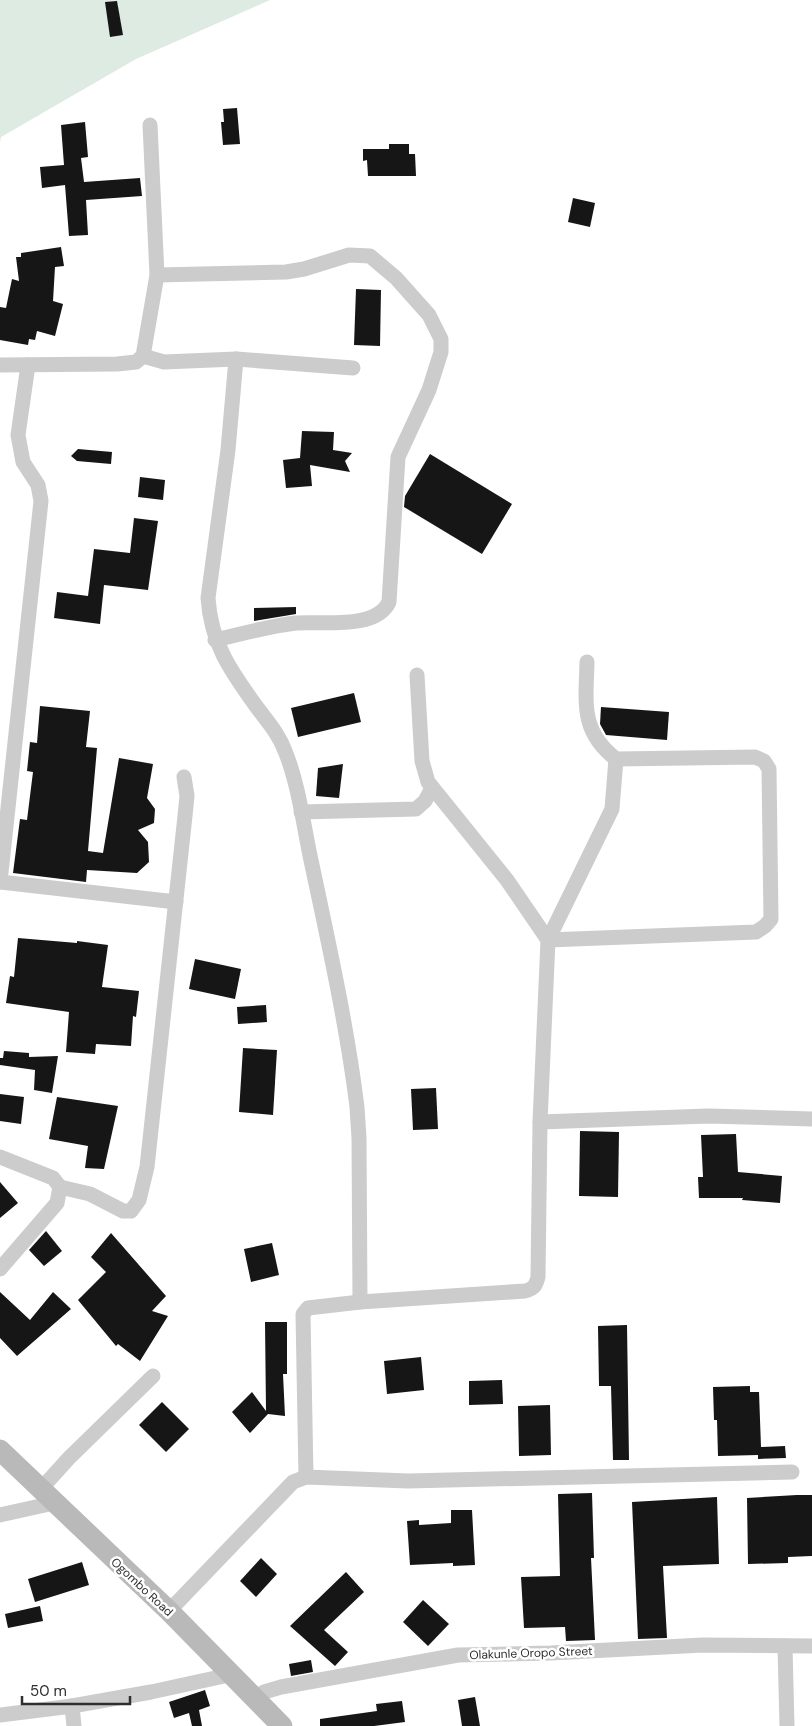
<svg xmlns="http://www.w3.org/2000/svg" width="812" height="1726" viewBox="0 0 812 1726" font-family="'DM Sans',sans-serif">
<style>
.green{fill:#ddebe2}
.building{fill:#161616}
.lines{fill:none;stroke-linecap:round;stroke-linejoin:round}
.minor{stroke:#ccc;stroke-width:15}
.secondary{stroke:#b9b9b9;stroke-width:21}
.labels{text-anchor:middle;stroke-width:5;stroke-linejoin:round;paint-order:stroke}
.street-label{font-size:12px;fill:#2f2f2f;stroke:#fff}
</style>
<rect width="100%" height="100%" fill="#fff"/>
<path class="green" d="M 0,0 L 270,0 L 136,59 L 1,137 L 0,142 Z"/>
<g class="building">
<path d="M 117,1 L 123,35 L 110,37 L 105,2 Z"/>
<path d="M 237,108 L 240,144 L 223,145 L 221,122 L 224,122 L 223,109 Z"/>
<path d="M 85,122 L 88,157 L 81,158 L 84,182 L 140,178 L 142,196 L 86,200 L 88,235 L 69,236 L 65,185 L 42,188 L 40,167 L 64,165 L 61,125 Z"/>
<path d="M 389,144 L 409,144 L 409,154 L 415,154 L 416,176 L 368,176 L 367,160 L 363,161 L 363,149 L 389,149 Z"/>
<path d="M 573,198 L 595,203 L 590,227 L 568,222 Z"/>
<path d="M 61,247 L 64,266 L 55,267 L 53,301 L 63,304 L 55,336 L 37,331 L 35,340 L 29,339 L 28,345 L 0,340 L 0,307 L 6,308 L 12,279 L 19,281 L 16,257 L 21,257 L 21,253 Z"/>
<path d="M 356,289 L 381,290 L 380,346 L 354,345 Z"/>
<path d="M 302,431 L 334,432 L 333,450 L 352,453 L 345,461 L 350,472 L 310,465 L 312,486 L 286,488 L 283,460 L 300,458 Z"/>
<path d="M 78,449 L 112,452 L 111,464 L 77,461 L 71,456 Z"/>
<path d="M 430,454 L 512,504 L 482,554 L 404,507 L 405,496 Z"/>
<path d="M 140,477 L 165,480 L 163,500 L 138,497 Z"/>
<path d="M 134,518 L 158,521 L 148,590 L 104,585 L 100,624 L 54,618 L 57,592 L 88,596 L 94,549 L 130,553 Z"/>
<path d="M 296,607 L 296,614 L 254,621 L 254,608 Z"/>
<path d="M 354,693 L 361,722 L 298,737 L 291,708 Z"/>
<path d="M 40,706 L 90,711 L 86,747 L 97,748 L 88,851 L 103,853 L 119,758 L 153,764 L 147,798 L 155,809 L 154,823 L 138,830 L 148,842 L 149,862 L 137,873 L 87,870 L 86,882 L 13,873 L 20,819 L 27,820 L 33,772 L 27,771 L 30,742 L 37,743 Z"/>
<path d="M 601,707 L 669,712 L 667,740 L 606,735 L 600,724 Z"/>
<path d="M 343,764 L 339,798 L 316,796 L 318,768 Z"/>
<path d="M 18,938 L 77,943 L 77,941 L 108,945 L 102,987 L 139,991 L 136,1017 L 133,1016 L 131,1046 L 96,1044 L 95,1054 L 66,1052 L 69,1012 L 6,1003 L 10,976 L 14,977 Z"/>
<path d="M 195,959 L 241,969 L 235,999 L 189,989 Z"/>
<path d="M 266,1005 L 267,1022 L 238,1024 L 237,1007 Z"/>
<path d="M 243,1048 L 277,1050 L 273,1115 L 239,1112 Z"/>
<path d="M 4,1051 L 29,1053 L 29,1057 L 58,1056 L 52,1093 L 34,1090 L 35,1070 L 0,1065 L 0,1058 L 3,1058 Z"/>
<path d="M 436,1088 L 438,1129 L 413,1130 L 411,1089 Z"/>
<path d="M 0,1094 L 24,1097 L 21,1124 L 0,1121 Z"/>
<path d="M 57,1097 L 118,1106 L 104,1169 L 85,1168 L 88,1146 L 49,1139 Z"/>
<path d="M 580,1131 L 619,1132 L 618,1197 L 579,1196 Z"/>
<path d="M 736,1134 L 738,1172 L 782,1176 L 780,1203 L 742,1200 L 743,1198 L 699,1198 L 698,1177 L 703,1177 L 701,1135 Z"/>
<path d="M 0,1182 L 18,1203 L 0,1218 Z"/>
<path d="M 46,1231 L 62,1251 L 44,1266 L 29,1250 Z"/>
<path d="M 111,1233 L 166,1296 L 152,1311 L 168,1316 L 140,1361 L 118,1344 L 116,1346 L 78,1300 L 106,1272 L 91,1257 Z"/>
<path d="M 272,1243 L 279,1275 L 251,1282 L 244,1249 Z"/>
<path d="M 0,1292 L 30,1320 L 53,1292 L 71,1309 L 17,1356 L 0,1338 Z"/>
<path d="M 265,1322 L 287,1322 L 287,1374 L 283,1374 L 285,1416 L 268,1414 L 250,1433 L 232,1412 L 252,1392 L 266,1411 Z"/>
<path d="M 627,1325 L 629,1460 L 613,1460 L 611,1386 L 599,1386 L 598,1326 Z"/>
<path d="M 421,1357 L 424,1390 L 387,1394 L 384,1361 Z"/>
<path d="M 502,1380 L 503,1404 L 469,1405 L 469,1381 Z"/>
<path d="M 750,1386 L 750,1392 L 759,1392 L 761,1447 L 785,1446 L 786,1458 L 758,1459 L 758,1455 L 718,1456 L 717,1420 L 714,1420 L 713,1387 Z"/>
<path d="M 162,1402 L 189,1429 L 166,1452 L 139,1425 Z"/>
<path d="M 550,1405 L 551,1455 L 519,1456 L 518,1406 Z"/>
<path d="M 592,1493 L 594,1558 L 591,1558 L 595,1640 L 566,1641 L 565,1627 L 524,1628 L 521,1577 L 560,1576 L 558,1494 Z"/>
<path d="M 797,1495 L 812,1495 L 812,1556 L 788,1557 L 788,1563 L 748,1564 L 747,1498 Z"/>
<path d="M 717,1497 L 719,1564 L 663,1566 L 667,1638 L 638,1639 L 632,1502 Z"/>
<path d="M 451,1510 L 472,1510 L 475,1565 L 453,1566 L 453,1563 L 410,1565 L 407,1521 L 419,1520 L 419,1525 L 451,1523 Z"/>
<path d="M 261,1558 L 277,1574 L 256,1597 L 240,1581 Z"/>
<path d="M 82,1562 L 89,1585 L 35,1602 L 28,1579 Z"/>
<path d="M 346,1572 L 364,1592 L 324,1630 L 348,1652 L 335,1666 L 290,1626 Z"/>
<path d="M 423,1600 L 449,1624 L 428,1646 L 403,1622 Z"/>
<path d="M 40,1606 L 43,1621 L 8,1628 L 5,1614 Z"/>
<path d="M 311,1660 L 313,1672 L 291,1676 L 289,1664 Z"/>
<path d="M 205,1690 L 210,1706 L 199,1710 L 202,1726 L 192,1726 L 189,1713 L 174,1718 L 169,1702 Z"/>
<path d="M 475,1697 L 480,1726 L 462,1726 L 458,1700 Z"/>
<path d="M 402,1701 L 405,1722 L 374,1726 L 320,1726 L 320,1719 L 377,1711 L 376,1704 Z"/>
</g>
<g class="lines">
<g class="minor">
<path d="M 157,275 L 286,272 L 304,269 L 349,255 L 370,256 L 396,278 L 429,315 L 441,339 L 441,352 L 429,390 L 398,457 L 389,602 C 376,630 322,621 296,623 C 269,626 242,634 215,640"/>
<path d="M 143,356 L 164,362 L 236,359 L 353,368"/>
<path d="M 236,359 L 228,450 L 208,598 C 211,643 230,670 256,706 C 267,721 279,734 285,751 C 299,785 304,829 312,865 C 329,945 347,1026 357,1107 L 359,1138 L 360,1302"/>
<path d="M 0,365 L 117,364 L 136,362 L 143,356 L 157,275 L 150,125"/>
<path d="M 417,675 L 422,761 L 428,782 L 507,880 L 548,940"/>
<path d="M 301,812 L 416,809 L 425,801 L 432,788"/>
<path d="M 0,882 L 41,501 L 38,485 L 23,462 L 18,435 L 28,365"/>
<path d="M 0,882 L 176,902"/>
<path d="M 548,940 L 756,932 L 765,926 L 771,919 L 769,769 L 764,761 L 755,757 L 616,759 C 580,731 586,703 587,662"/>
<path d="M 540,1122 L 708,1116 L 812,1119"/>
<path d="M 0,1157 L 53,1178 L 60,1187 L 57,1203 L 0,1269"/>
<path d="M 60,1187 L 90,1194 L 123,1211 L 131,1211 L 139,1200 L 147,1167 L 185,816 L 187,796 L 184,777"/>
<path d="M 306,1477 L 303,1314 L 308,1308 L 360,1302 L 525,1291 C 534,1289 536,1285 538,1277 L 540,1122 L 548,940 L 612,809 L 616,759"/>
<path d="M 40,1490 L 69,1458 L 153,1376"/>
<path d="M 0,1515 L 54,1503"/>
<path d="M 169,1611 L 293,1482 L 306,1477 L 408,1481 L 792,1472"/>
<path d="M 785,1646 L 787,1726"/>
<path d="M 255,1698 L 264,1692 L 281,1687 L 458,1655 L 551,1653 L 703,1645 L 812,1646"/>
<path d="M 0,1715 L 72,1706"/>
<path d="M 74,1726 L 72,1706 L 151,1692 L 229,1675"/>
</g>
<path class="secondary" d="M 0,1450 L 169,1611 L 282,1726"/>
</g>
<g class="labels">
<g class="street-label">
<text transform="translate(142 1587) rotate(43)" y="4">Ogombo Road</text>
<text transform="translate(531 1653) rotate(-2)" y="4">Olakunle Oropo Street</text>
</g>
</g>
<path d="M22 1696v8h108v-8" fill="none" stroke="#2f2f2f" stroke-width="2.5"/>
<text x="30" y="1696" font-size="15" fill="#2f2f2f" stroke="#ffffff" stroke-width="4" paint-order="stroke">50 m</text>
</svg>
